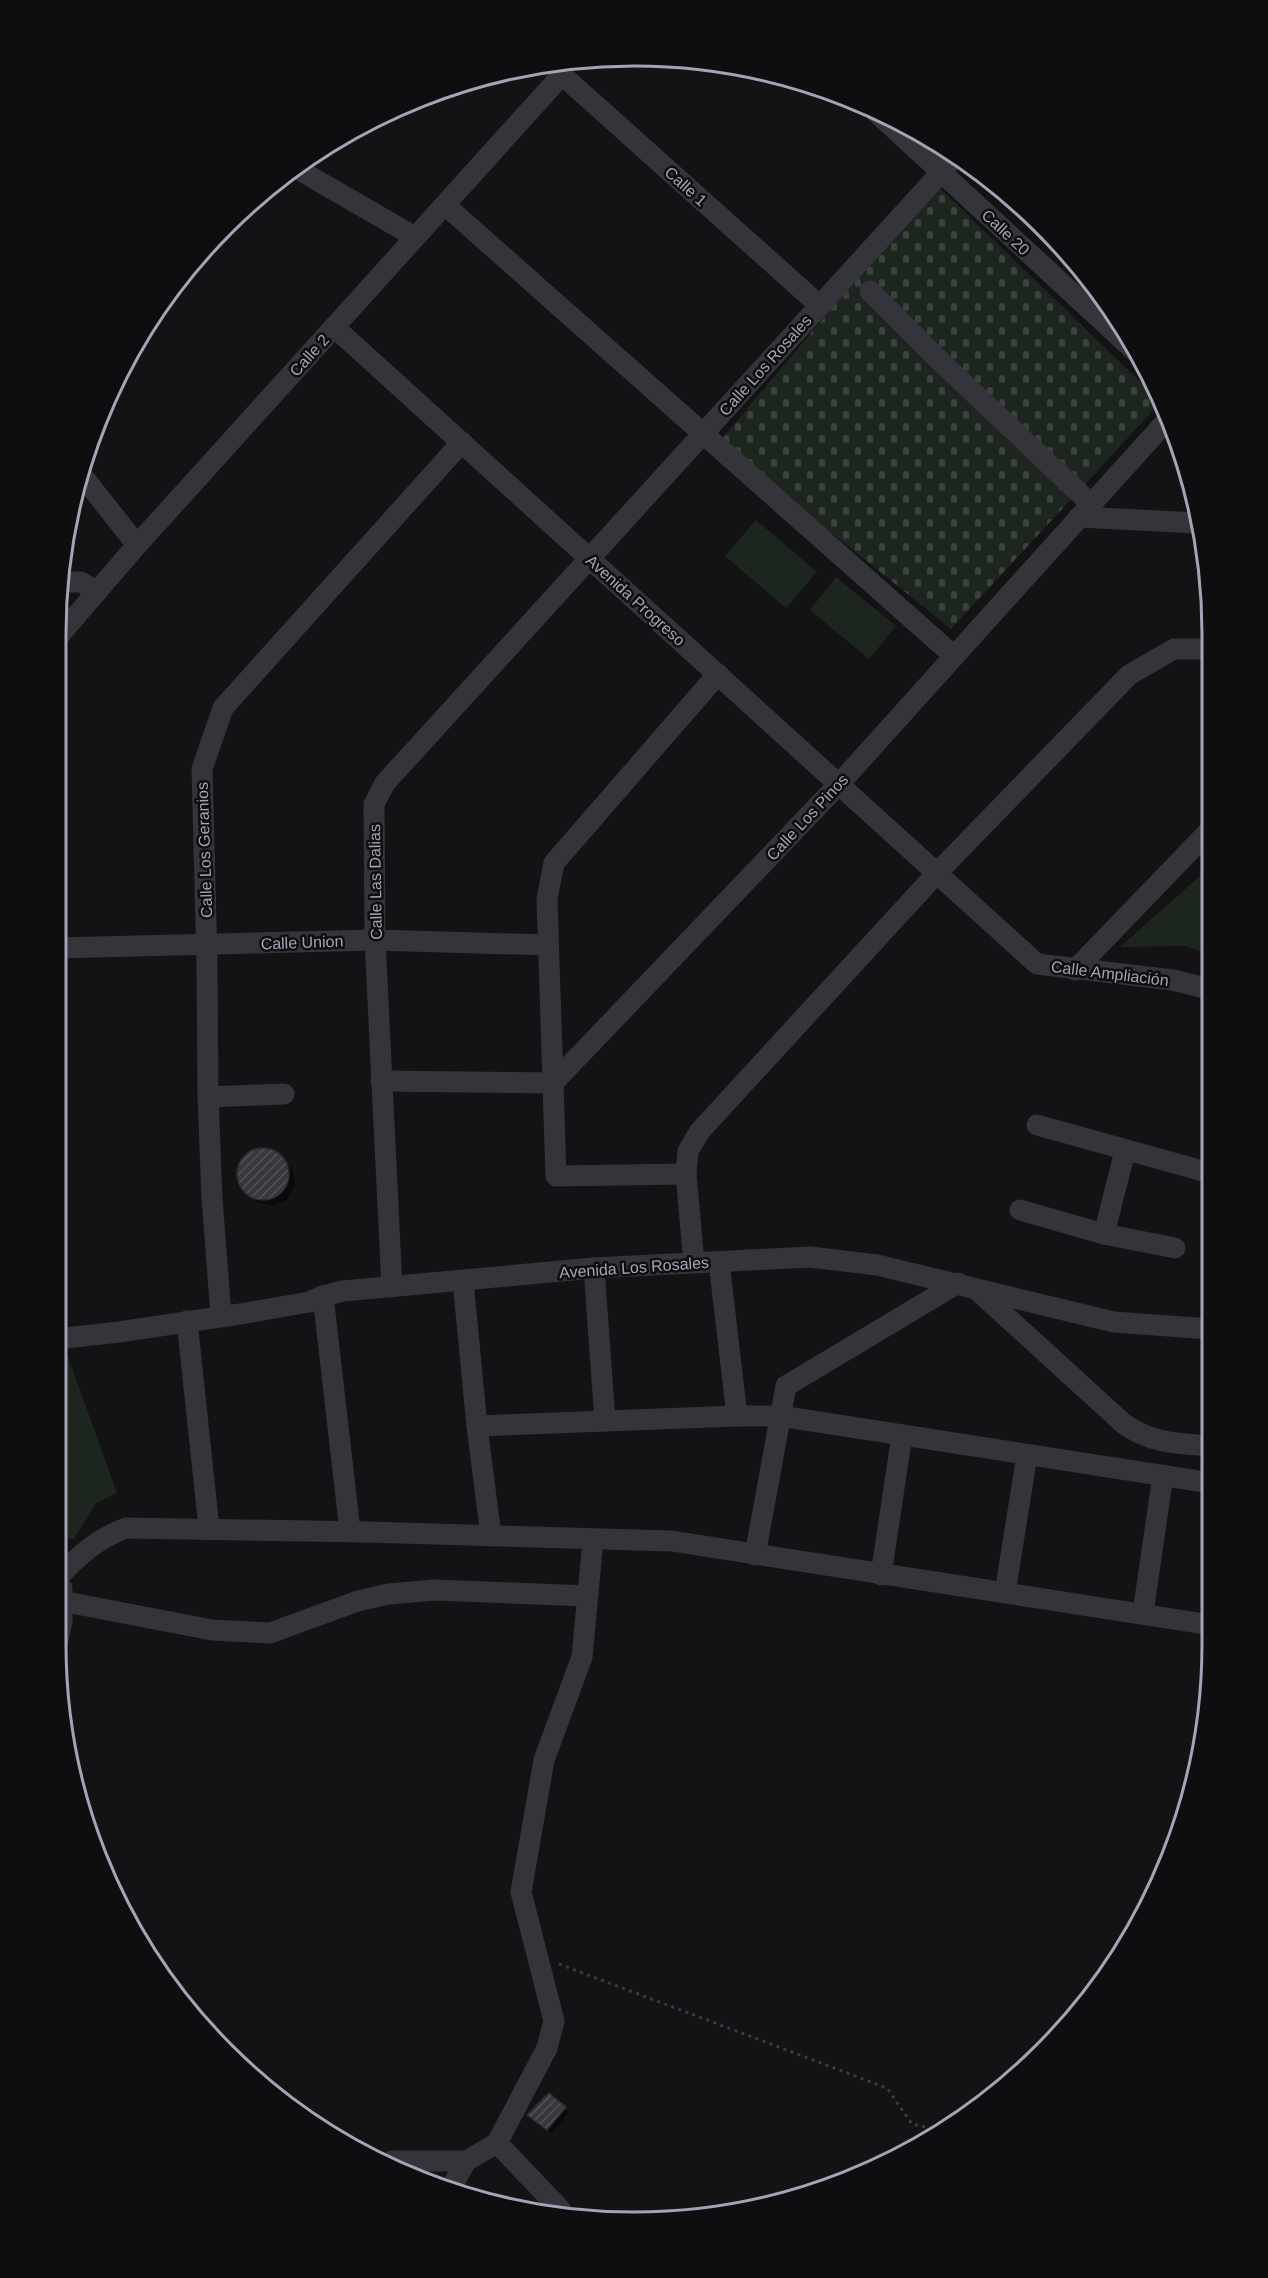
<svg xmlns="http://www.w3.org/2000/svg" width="1268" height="2278" viewBox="0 0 1268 2278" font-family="Arial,sans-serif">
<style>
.cemetery{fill:url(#cemetery-stones)}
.park{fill:#1d251f}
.shadow{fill:#0007}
.building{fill:url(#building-hatch);stroke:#2e2d31;stroke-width:1.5}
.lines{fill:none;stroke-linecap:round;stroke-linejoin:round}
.path{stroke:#3a3a41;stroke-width:3;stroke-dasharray:3 4.5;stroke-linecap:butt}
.minor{stroke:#34343a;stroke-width:21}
.labels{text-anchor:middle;stroke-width:5;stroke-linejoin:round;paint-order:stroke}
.street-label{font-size:16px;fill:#a3a5b6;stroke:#0e0e10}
.rim{fill:none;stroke:#a3a5b6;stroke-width:3}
</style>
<defs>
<pattern id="cemetery-stones" width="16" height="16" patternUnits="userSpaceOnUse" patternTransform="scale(1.5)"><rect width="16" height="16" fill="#1d251f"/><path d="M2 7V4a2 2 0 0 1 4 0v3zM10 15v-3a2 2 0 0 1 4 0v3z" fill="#3b423d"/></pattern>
<pattern id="building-hatch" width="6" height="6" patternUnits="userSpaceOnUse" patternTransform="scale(1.5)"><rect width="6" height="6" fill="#38383d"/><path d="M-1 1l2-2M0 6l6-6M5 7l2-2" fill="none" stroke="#525257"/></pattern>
</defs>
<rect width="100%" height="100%" fill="#131315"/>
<path class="cemetery" d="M 936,184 L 1161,402 L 951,629 L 719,442 Z"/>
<g class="park">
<path d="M 756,520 L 817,572 L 786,608 L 725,556 Z"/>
<path d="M 836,577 L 896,626 L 869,659 L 810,610 Z"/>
<path d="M 1209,868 L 1209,955 L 1187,946 L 1120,947 Z"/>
<path d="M 67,1354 L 117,1493 L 96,1503 L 74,1539 L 61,1539 Z"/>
</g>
<g class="shadow">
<path d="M 214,238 L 215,239 L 199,253 Z"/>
<path d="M 257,1150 L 264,1150 L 279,1156 L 292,1169 L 295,1185 L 288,1199 L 273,1206 L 257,1202 L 251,1197 L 244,1189 L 238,1174 L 244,1159 Z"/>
<path d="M 549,2095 L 569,2113 L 552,2133 L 534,2119 Z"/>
</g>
<g class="building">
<circle cx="263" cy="1174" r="26"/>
<path d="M 549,2093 L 566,2107 L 547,2130 L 527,2115 Z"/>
</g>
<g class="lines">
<path class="path" d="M 559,1964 L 887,2088 L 912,2124 L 935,2129"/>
<g class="minor">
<path d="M 561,63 L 562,75 L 819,305"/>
<path d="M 875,111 L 1136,352"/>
<path d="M 294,167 L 415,237"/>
<path d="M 445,205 L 954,656"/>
<path d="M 870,291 L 940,361 L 1091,504"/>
<path d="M 334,327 L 1037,964 L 1173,980 L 1209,989"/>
<path d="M 80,473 L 137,545"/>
<path d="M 1079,517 L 1198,523"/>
<path d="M 59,582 L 81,582 L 97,592"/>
<path d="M 57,638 L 137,545 L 562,75"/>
<path d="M 56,948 L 375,940 L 548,945"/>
<path d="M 1075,970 L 1208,832"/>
<path d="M 381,1081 L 553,1083 L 839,784 L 1170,417"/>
<path d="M 208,1097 L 284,1094"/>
<path d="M 1037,1125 L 1210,1173"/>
<path d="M 686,1174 L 556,1176 L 547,899 L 554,863 L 718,674"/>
<path d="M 1020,1210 L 1104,1234 L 1175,1248"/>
<path d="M 1104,1234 L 1125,1151"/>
<path d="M 719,1262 L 737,1416"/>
<path d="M 694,1263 L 686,1174 L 688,1151 L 700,1131 L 937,873 L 1129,675 L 1174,649 L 1208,649"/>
<path d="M 594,1268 L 605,1421"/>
<path d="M 463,1281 L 477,1426 L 491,1536"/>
<path d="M 392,1287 L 375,940 L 374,804 L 385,783 L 956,156"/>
<path d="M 977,1290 L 1124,1424 C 1153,1444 1177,1443 1211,1446"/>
<path d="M 323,1296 L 350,1531"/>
<path d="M 221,1316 L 212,1198 L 208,1097 L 207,963 L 202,769 L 223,708 L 462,442"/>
<path d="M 187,1321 L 209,1528"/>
<path d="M 56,1339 L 119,1332 L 240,1314 L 309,1302 L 323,1296 L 343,1291 L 594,1268 L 810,1257 L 877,1265 L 1114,1322 L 1210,1329"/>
<path d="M 477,1426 L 737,1416 L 780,1416 L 1211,1483"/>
<path d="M 755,1555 L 786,1386 L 958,1283"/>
<path d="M 56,1572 L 62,1573 C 84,1551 98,1539 126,1528 L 367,1532 L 672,1541 L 1211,1625"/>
<path d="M 881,1575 L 902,1435"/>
<path d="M 1005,1593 L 1027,1455"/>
<path d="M 61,1601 L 212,1630 L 270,1633 L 358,1601 L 388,1594 L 435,1590 L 587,1596"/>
<path d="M 1143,1613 L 1163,1475"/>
<path d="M 56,1650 L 62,1621 L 62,1588"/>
<path d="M 497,2143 L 561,2210"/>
<path d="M 392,2161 L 466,2161 L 497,2143 L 547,2048 L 554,2021 L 521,1892 L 544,1760 L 582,1657 L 593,1540"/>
<path d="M 451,2188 L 466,2161"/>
</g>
</g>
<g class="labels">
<g class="street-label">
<text transform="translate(686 186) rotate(42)" y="6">Calle 1</text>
<text transform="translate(1006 232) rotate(43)" y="6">Calle 20</text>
<text transform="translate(309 355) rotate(-48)" y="6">Calle 2</text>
<text transform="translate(765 365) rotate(-48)" y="6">Calle Los Rosales</text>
<text transform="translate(636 600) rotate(42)" y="6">Avenida Progreso</text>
<text transform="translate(807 817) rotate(-47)" y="6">Calle Los Pinos</text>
<text transform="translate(204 850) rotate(-92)" y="6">Calle Los Geranios</text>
<text transform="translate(375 882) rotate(-91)" y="6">Calle Las Dalias</text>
<text transform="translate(302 942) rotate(-2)" y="6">Calle Union</text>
<text transform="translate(1110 973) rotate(7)" y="6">Calle Ampliación</text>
<text transform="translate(634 1267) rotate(-4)" y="6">Avenida Los Rosales</text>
</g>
</g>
<path d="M0 0H1268V2278H0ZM634 66H634A568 568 0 0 1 1202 634V1644A568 568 0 0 1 634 2212H634A568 568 0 0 1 66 1644V634A568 568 0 0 1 634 66Z" fill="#0e0e10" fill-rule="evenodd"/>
<path class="rim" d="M634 66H634A568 568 0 0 1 1202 634V1644A568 568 0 0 1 634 2212H634A568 568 0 0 1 66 1644V634A568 568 0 0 1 634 66Z"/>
</svg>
